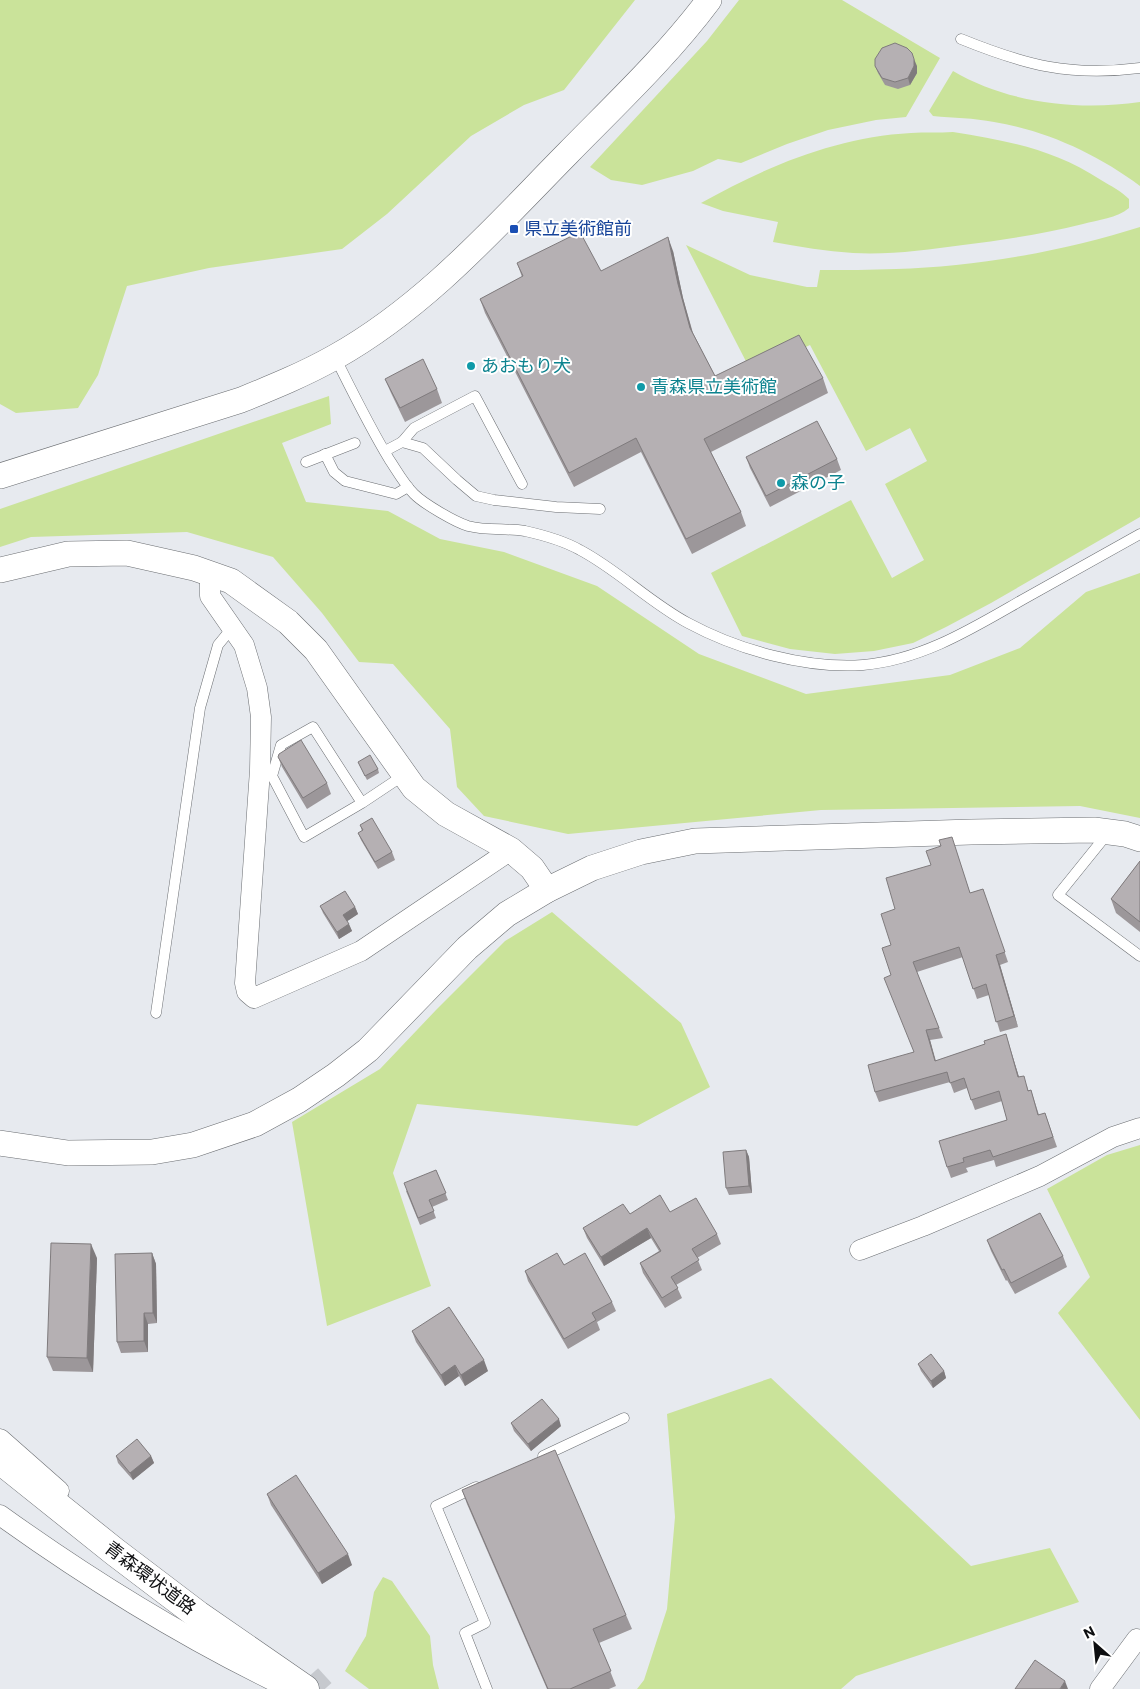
<svg xmlns="http://www.w3.org/2000/svg" width="1140" height="1689" viewBox="0 0 1140 1689" font-family="Commissioner,'Noto Sans JP',sans-serif">
<style>
.green{fill:#cae39a}
.lines{fill:none;stroke-linecap:round;stroke-linejoin:round}
.minor-tunnel{stroke:#c6c9ce;stroke-width:20;stroke-dasharray:20 10;stroke-linecap:butt}
.service-casing{stroke:#6b6e72;stroke-width:11}
.minor-casing{stroke:#6b6e72;stroke-width:21}
.tertiary-casing{stroke:#6b6e72;stroke-width:26}
.trunk-casing{stroke:#6b6e72;stroke-width:29}
.service{stroke:#fff;stroke-width:10}
.minor{stroke:#fff;stroke-width:20}
.tertiary{stroke:#fff;stroke-width:25}
.trunk{stroke:#fff;stroke-width:28}
.wall{fill:#9c979a}
.shaded-wall{fill:#7f7b7d}
.building{fill:#b5b0b3;stroke:#7f7b7d}
.transit-dot{fill:#1a4fb4;stroke:#fff;stroke-width:2}
.culture-dot{fill:#0f9aa8;stroke:#fff;stroke-width:2}
.labels{text-anchor:middle;stroke-width:4;stroke-linejoin:round;paint-order:stroke}
.transit-label{font-size:18px;fill:#164399;stroke:#fff;text-anchor:start}
.culture-label{font-size:18px;fill:#0d838f;stroke:#fff;text-anchor:start}
.street-label{font-size:18px;fill:#0e0f11;stroke:#fff}
</style>
<rect width="100%" height="100%" fill="#e7eaef"/>
<g class="green">
<path d="M 0,0 L 635,0 L 564,90 L 524,105 L 471,136 L 387,214 L 342,249 L 209,268 L 127,286 L 98,375 L 78,408 L 16,413 L 0,404 Z"/>
<path d="M 739,0 L 842,0 L 940,58 L 906,117 L 876,120 L 828,130 L 787,144 L 741,163 L 718,159 L 693,171 L 642,185 L 611,180 L 590,167 L 707,41 Z"/>
<path d="M 953,71 C 1007,103 1078,111 1140,102 L 1140,186 C 1097,154 1047,131 994,122 C 974,118 953,118 933,116 L 929,111 Z"/>
<path d="M 953,132 C 1008,141 1053,149 1101,180 C 1111,186 1121,191 1129,199 L 1129,208 C 1117,218 1098,220 1083,224 C 1043,234 1003,240 963,245 C 927,250 889,255 853,253 C 826,251 800,247 773,242 L 778,222 L 723,211 L 701,203 C 765,167 836,137 911,133 C 925,132 939,133 953,132 Z"/>
<path d="M 1140,227 L 1140,517 L 991,603 L 946,627 L 913,643 L 874,651 L 835,654 L 790,649 L 742,636 L 711,573 L 851,500 L 892,578 L 924,560 L 885,484 L 927,461 L 910,428 L 866,451 L 810,345 L 752,373 L 686,245 L 750,275 L 807,287 L 817,287 L 820,270 C 845,270 871,270 896,269 C 975,267 1065,251 1140,227 Z"/>
<path d="M 329,396 L 331,424 L 282,443 L 306,502 L 388,511 L 440,539 L 504,552 L 597,586 L 699,654 L 806,694 L 950,675 L 1020,648 L 1086,592 L 1140,573 L 1140,818 L 1080,806 L 821,810 L 568,834 L 484,816 L 457,787 L 450,729 L 393,664 L 359,662 L 322,613 L 273,557 L 187,532 L 31,537 L 0,547 L 0,509 Z"/>
<path d="M 552,912 L 681,1023 L 710,1087 L 637,1126 L 417,1104 L 393,1173 L 431,1286 L 327,1326 L 292,1122 L 380,1069 L 436,1010 L 505,941 Z"/>
<path d="M 1140,1145 L 1140,1420 L 1058,1313 L 1090,1277 L 1047,1189 L 1107,1155 Z"/>
<path d="M 771,1378 L 971,1566 L 1050,1548 L 1079,1602 L 856,1676 L 841,1689 L 637,1689 L 644,1680 L 667,1609 L 675,1517 L 667,1414 Z"/>
<path d="M 383,1577 L 392,1581 L 430,1636 L 433,1665 L 439,1689 L 369,1689 L 345,1671 L 366,1636 L 374,1592 Z"/>
</g>
<g class="lines">
<path class="minor-tunnel" d="M 310,1689 L 332,1669"/>
<g class="service-casing">
<g id="service">
<path d="M 961,39 C 1025,65 1070,77 1140,68"/>
<path d="M 335,357 C 352,391 369,426 389,459 C 397,471 404,484 414,494 C 424,504 455,522 468,526 C 487,531 507,528 525,531 C 543,535 564,541 580,550 C 618,570 649,602 688,623 C 738,650 806,669 863,665 C 922,660 973,628 1022,600 C 1062,578 1101,556 1140,534"/>
<path d="M 402,442 L 414,428 L 475,396 L 522,484"/>
<path d="M 385,451 L 402,442 L 423,448 L 457,480 L 476,496 L 494,500 L 556,507 L 600,509"/>
<path d="M 325,454 L 334,472 L 345,481 L 396,494 L 408,487"/>
<path d="M 306,462 L 355,443"/>
<path d="M 362,803 L 313,727 L 281,745 L 272,776 L 304,837 L 362,803 L 404,775"/>
<path d="M 1108,833 L 1058,895 L 1140,956"/>
<path d="M 156,1013 L 200,708 L 218,645 L 232,628"/>
<path d="M 543,1456 L 624,1418"/>
<path d="M 476,1487 L 436,1506 L 485,1623 L 465,1633 L 487,1689"/>
</g>
</g>
<g class="minor-casing">
<g id="minor">
<path d="M 210,574 L 210,596 L 244,645 L 257,688 L 261,717 L 260,770 L 245,983 L 247,992 L 254,998 L 361,951 L 511,850"/>
<path d="M 860,1250 L 923,1226 L 1040,1176 L 1113,1137 L 1140,1128"/>
<path d="M 0,1439 L 59,1491"/>
<path d="M 0,1515 C 89,1579 183,1637 282,1685"/>
<path d="M 1100,1689 L 1137,1639"/>
</g>
</g>
<g class="tertiary-casing">
<g id="tertiary">
<path d="M 0,476 L 241,400 C 273,387 305,374 335,357 C 426,306 495,227 568,153 C 616,104 668,55 709,0"/>
<path d="M 0,570 L 68,554 L 127,553 L 194,568 L 231,581 L 288,622 L 316,650 L 414,788 L 446,814 L 511,850 L 532,868 L 547,890"/>
<path d="M 0,1143 L 68,1153 L 152,1152 L 193,1145 L 255,1124 L 299,1100 L 336,1075 L 368,1050 L 467,948 L 507,914 L 547,890 L 592,868 L 641,852 L 695,841 L 971,832 L 1094,830 L 1125,834 L 1140,839"/>
</g>
</g>
<g class="trunk-casing">
<path id="trunk" d="M 0,1460 L 115,1552 L 198,1615 L 305,1689"/>
</g>
<use href="#service" class="service"/>
<use href="#minor" class="minor"/>
<use href="#tertiary" class="tertiary"/>
<use href="#trunk" class="trunk"/>
</g>
<g class="wall">
<path d="M 875,66 L 917,66 L 917,73 L 910,85 L 898,89 L 885,85 L 878,73 Z"/>
<path d="M 673,251 L 683,298 L 693,333 L 715,376 L 823,378 L 828,393 L 711,452 L 741,512 L 746,526 L 692,554 L 641,452 L 574,487 L 485,313 L 480,299 L 522,277 L 517,263 L 601,271 Z"/>
<path d="M 385,379 L 437,389 L 442,403 L 405,422 L 391,393 Z"/>
<path d="M 746,457 L 837,459 L 841,470 L 770,507 L 750,468 Z"/>
<path d="M 278,757 L 327,783 L 331,794 L 307,809 L 282,767 Z"/>
<path d="M 358,762 L 378,769 L 379,773 L 367,780 Z"/>
<path d="M 360,825 L 392,852 L 395,860 L 378,869 L 361,840 L 358,833 L 362,831 Z"/>
<path d="M 955,847 L 970,893 L 983,889 L 1008,962 L 1000,965 L 1018,1027 L 1000,1032 L 989,995 L 977,999 L 963,957 L 917,972 L 943,1038 L 930,1040 L 936,1061 L 985,1044 L 1006,1034 L 1019,1077 L 1027,1086 L 1028,1090 L 1031,1090 L 1039,1115 L 1045,1113 L 1057,1147 L 996,1167 L 994,1160 L 966,1168 L 968,1172 L 951,1178 L 947,1167 L 1007,1120 L 1002,1101 L 975,1110 L 967,1088 L 954,1093 L 950,1082 L 879,1102 L 875,1092 L 914,1052 L 891,975 L 891,945 L 895,909 L 931,865 Z"/>
<path d="M 1140,861 L 1140,932 L 1116,913 L 1111,899 Z"/>
<path d="M 320,906 L 355,907 L 358,914 L 347,921 L 352,931 L 339,939 L 323,913 Z"/>
<path d="M 746,1150 L 749,1157 L 752,1193 L 729,1195 L 726,1188 Z"/>
<path d="M 436,1170 L 448,1200 L 432,1207 L 436,1218 L 420,1225 L 406,1191 Z"/>
<path d="M 670,1212 L 717,1234 L 721,1244 L 697,1258 L 702,1270 L 676,1285 L 682,1298 L 665,1308 L 643,1273 L 640,1263 L 659,1251 L 651,1238 L 604,1266 L 587,1238 L 583,1228 L 630,1214 Z"/>
<path d="M 987,1240 L 1063,1256 L 1067,1267 L 1015,1294 L 1007,1280 L 1006,1281 L 991,1251 Z"/>
<path d="M 152,1253 L 156,1264 L 157,1323 L 148,1324 L 148,1352 L 121,1353 L 117,1342 Z"/>
<path d="M 97,1258 L 93,1372 L 53,1371 L 47,1357 Z"/>
<path d="M 564,1265 L 612,1302 L 616,1311 L 597,1322 L 600,1330 L 568,1349 L 528,1281 L 525,1271 Z"/>
<path d="M 412,1331 L 488,1371 L 465,1386 L 459,1376 L 445,1386 L 416,1342 Z"/>
<path d="M 918,1364 L 944,1371 L 946,1378 L 933,1388 L 921,1371 Z"/>
<path d="M 511,1423 L 561,1426 L 531,1451 L 514,1431 Z"/>
<path d="M 116,1456 L 151,1456 L 154,1463 L 133,1480 L 118,1463 Z"/>
<path d="M 462,1490 L 626,1615 L 632,1629 L 599,1643 L 616,1686 L 609,1689 L 547,1689 L 467,1504 Z"/>
<path d="M 267,1494 L 352,1565 L 322,1584 L 271,1505 Z"/>
</g>
<g class="shaded-wall">
<path d="M 914,59 L 917,66 L 917,73 L 910,85 L 908,78 Z"/>
<path d="M 668,237 L 673,251 L 683,298 L 695,342 L 690,328 L 678,284 Z"/>
<path d="M 355,907 L 358,914 L 346,922 L 343,915 Z"/>
<path d="M 349,924 L 352,931 L 339,939 L 337,932 Z"/>
<path d="M 996,955 L 1000,965 L 1018,1027 L 1014,1016 Z"/>
<path d="M 926,1030 L 930,1040 L 938,1071 L 935,1061 Z"/>
<path d="M 1006,1034 L 1009,1045 L 1022,1087 L 1018,1077 Z"/>
<path d="M 746,1150 L 749,1157 L 752,1193 L 749,1186 Z"/>
<path d="M 647,1228 L 651,1238 L 604,1266 L 601,1257 Z"/>
<path d="M 91,1244 L 97,1258 L 93,1372 L 87,1358 Z"/>
<path d="M 152,1253 L 156,1264 L 157,1323 L 153,1313 Z"/>
<path d="M 144,1313 L 148,1324 L 148,1352 L 144,1341 Z"/>
<path d="M 484,1360 L 488,1371 L 465,1386 L 461,1375 Z"/>
<path d="M 455,1365 L 459,1376 L 445,1386 L 441,1375 Z"/>
<path d="M 944,1371 L 946,1378 L 933,1388 L 931,1381 Z"/>
<path d="M 559,1419 L 561,1426 L 531,1451 L 528,1444 Z"/>
<path d="M 151,1456 L 154,1463 L 133,1480 L 130,1473 Z"/>
<path d="M 348,1554 L 352,1565 L 322,1584 L 318,1573 Z"/>
<path d="M 1065,1681 L 1068,1689 L 1060,1689 Z"/>
</g>
<g class="building">
<path d="M 895,43 L 907,48 L 912,53 L 914,59 L 914,66 L 908,78 L 895,82 L 882,78 L 875,66 L 875,59 L 882,48 Z"/>
<path d="M 580,232 L 601,271 L 668,237 L 678,284 L 690,328 L 715,376 L 799,335 L 823,378 L 704,439 L 741,512 L 686,539 L 636,438 L 569,473 L 480,299 L 523,276 L 517,263 Z"/>
<path d="M 423,359 L 437,389 L 400,408 L 385,379 Z"/>
<path d="M 817,421 L 837,459 L 766,496 L 746,457 Z"/>
<path d="M 301,740 L 327,783 L 303,798 L 278,757 L 279,754 Z"/>
<path d="M 370,755 L 378,769 L 365,776 L 358,762 Z"/>
<path d="M 372,818 L 392,852 L 375,862 L 358,833 L 363,830 L 360,825 Z"/>
<path d="M 952,837 L 970,893 L 983,889 L 1005,952 L 996,955 L 1014,1016 L 996,1022 L 986,984 L 973,989 L 959,947 L 913,962 L 939,1028 L 926,1030 L 935,1061 L 985,1044 L 984,1041 L 1006,1034 L 1018,1077 L 1024,1076 L 1028,1091 L 1031,1090 L 1038,1115 L 1045,1113 L 1053,1137 L 993,1157 L 990,1150 L 963,1158 L 964,1162 L 947,1167 L 939,1141 L 1007,1120 L 999,1091 L 971,1100 L 964,1078 L 950,1083 L 947,1072 L 875,1092 L 868,1065 L 914,1052 L 884,978 L 891,975 L 882,948 L 891,945 L 881,914 L 895,909 L 886,878 L 931,865 L 926,851 L 941,846 L 939,840 Z"/>
<path d="M 1140,861 L 1140,922 L 1111,899 Z"/>
<path d="M 345,891 L 355,907 L 343,915 L 349,924 L 337,932 L 320,906 Z"/>
<path d="M 746,1150 L 749,1186 L 726,1188 L 723,1152 Z"/>
<path d="M 436,1170 L 446,1193 L 429,1200 L 434,1211 L 418,1218 L 404,1183 Z"/>
<path d="M 660,1195 L 670,1212 L 696,1198 L 717,1234 L 692,1249 L 699,1260 L 671,1277 L 678,1288 L 662,1298 L 640,1263 L 661,1251 L 647,1228 L 601,1257 L 583,1228 L 623,1204 L 630,1214 Z"/>
<path d="M 1040,1213 L 1063,1256 L 1011,1283 L 1004,1269 L 1002,1270 L 987,1240 Z"/>
<path d="M 51,1243 L 91,1244 L 87,1358 L 47,1357 Z"/>
<path d="M 152,1253 L 153,1313 L 144,1313 L 144,1341 L 117,1342 L 115,1254 Z"/>
<path d="M 557,1253 L 564,1265 L 585,1253 L 612,1302 L 592,1313 L 596,1320 L 564,1339 L 525,1271 Z"/>
<path d="M 449,1307 L 484,1360 L 461,1375 L 455,1365 L 441,1375 L 412,1331 Z"/>
<path d="M 931,1354 L 944,1371 L 931,1381 L 918,1364 Z"/>
<path d="M 542,1399 L 559,1419 L 528,1444 L 511,1423 Z"/>
<path d="M 137,1439 L 151,1456 L 130,1473 L 116,1456 Z"/>
<path d="M 555,1450 L 626,1615 L 593,1629 L 611,1671 L 570,1689 L 548,1689 L 462,1490 Z"/>
<path d="M 296,1475 L 348,1554 L 318,1573 L 267,1494 Z"/>
<path d="M 1035,1660 L 1065,1681 L 1060,1689 L 1015,1689 Z"/>
</g>
<rect class="transit-dot" x="509" y="224" width="10" height="10" rx="2.5"/>
<g class="culture-dot">
<circle cx="471" cy="366" r="5"/>
<circle cx="641" cy="387" r="5"/>
<circle cx="781" cy="483" r="5"/>
</g>
<g class="labels">
<g class="transit-label">
<text x="524" y="235">県立美術館前</text>
</g>
<g class="culture-label">
<text x="481" y="372">あおもり犬</text>
<text x="651" y="393">青森県立美術館</text>
<text x="791" y="489">森の子</text>
</g>
<g class="street-label">
<text transform="translate(150 1578) rotate(37)" y="6">青森環状道路</text>
</g>
</g>
<g transform="translate(1095 1644) rotate(333)" stroke="#ffffff" stroke-width="4" paint-order="stroke">
<path d="M0-4L9 19L0 12L-9 19Z" fill="#0e0f11"/>
<text y="-8" font-size="14" font-weight="bold" text-anchor="middle" fill="#0e0f11">N</text>
</g>
</svg>
